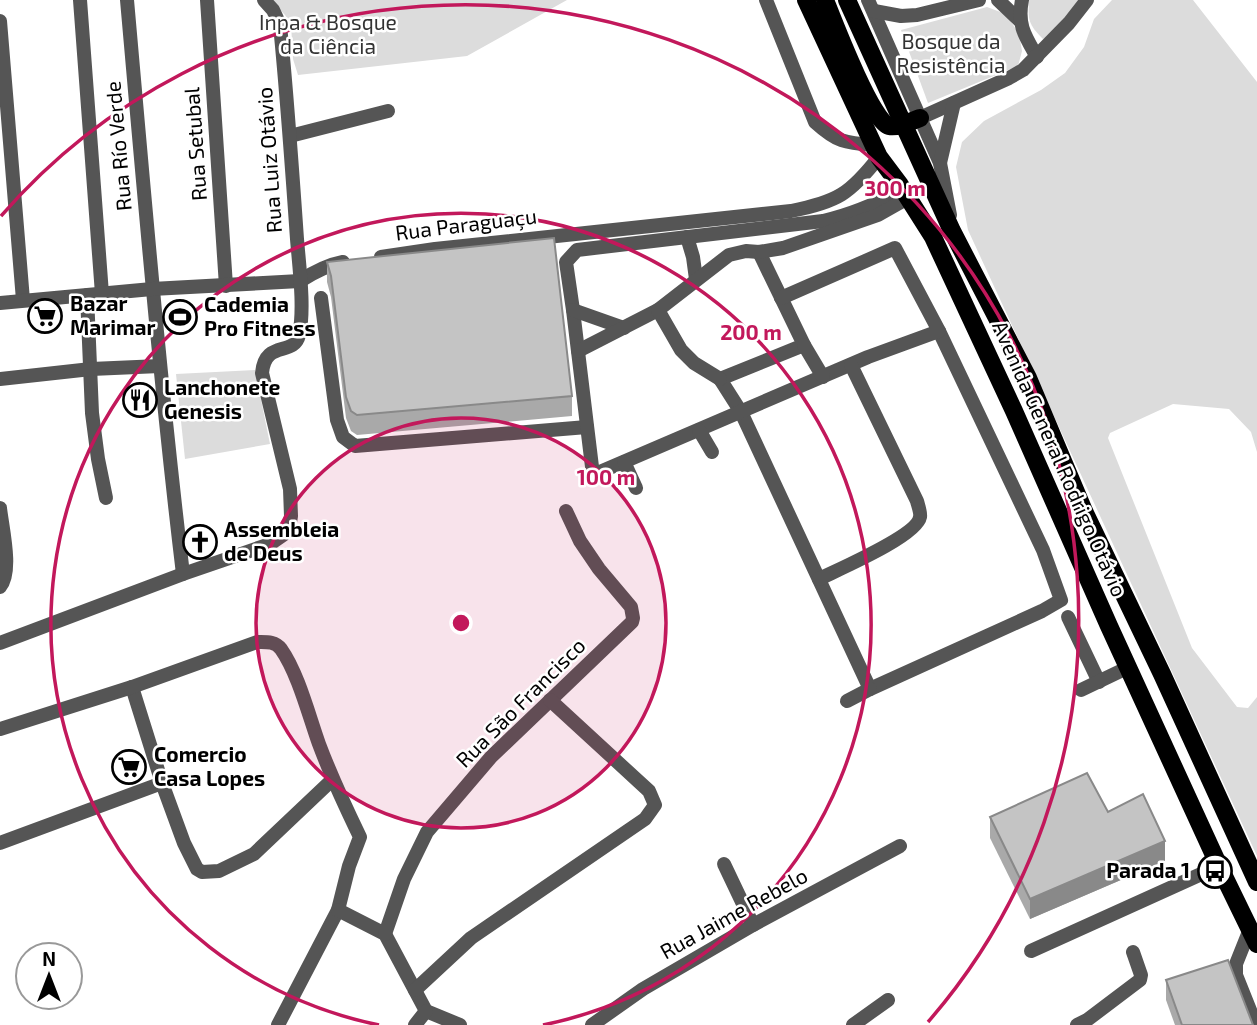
<svg xmlns="http://www.w3.org/2000/svg" width="1257" height="1025" viewBox="0 0 1257 1025" font-family="'Exo 2',sans-serif">
<style>
.green{fill:#dcdcdc}
.lines{fill:none;stroke-linecap:round;stroke-linejoin:round}
.minor{stroke:#555;stroke-width:14}
.major{stroke:#000;stroke-width:18}
.wall{fill:#a9a9a9}
.shaded-wall{fill:#898989}
.building{fill:#c4c4c4;stroke:#898989;stroke-width:2}
.ring{fill:none;stroke:#c2185b;stroke-width:3.5}
.labels{text-anchor:middle;stroke-width:5;stroke-linejoin:round;paint-order:stroke}
.park-label{font-size:21px;fill:#333;stroke:#fff}
.street-label{font-size:21px;fill:#000;stroke:#fff}
.poi-label{font-size:21px;font-weight:bold;fill:#000;stroke:#fff;text-anchor:start}
.centre{fill:#c2185b;stroke:#fff;stroke-width:3.5}
.ring-label{font-size:21px;text-anchor:middle;font-weight:bold;fill:#c2185b;stroke:#fff;stroke-width:5;stroke-linejoin:round;paint-order:stroke}
</style>
<rect width="100%" height="100%" fill="#fff"/>
<g class="green">
<path d="M 271,0 L 567,0 L 467,56 L 298,75 L 293,59 L 291,24 L 285,15 Z"/>
<path d="M 1029,0 L 1081,0 L 1052,35 L 1043,39 C 1028,24 1028,20 1029,0 Z"/>
<path d="M 1112,0 L 1193,0 L 1257,82 L 1257,452 L 1251,432 L 1229,409 L 1173,404 L 1110,433 L 1108,438 L 1192,648 L 1237,707 L 1248,708 L 1257,697 L 1257,856 L 968,230 L 956,167 L 962,142 L 984,121 L 1041,90 L 1065,73 L 1084,47 L 1094,19 Z"/>
<path d="M 987,7 L 1003,13 L 1010,20 L 1019,34 L 1022,51 L 1018,66 L 928,103 L 901,30 Z"/>
<path d="M 255,370 L 270,444 L 185,459 L 176,374 Z"/>
</g>
<g class="lines">
<g class="minor">
<path d="M 80,0 L 102,294"/>
<path d="M 127,0 C 144,192 160,383 183,574"/>
<path d="M 207,0 L 226,286"/>
<path d="M 766,0 L 815,122 C 837,142 845,143 873,145"/>
<path d="M 868,0 L 940,163 L 950,215"/>
<path d="M 998,0 L 1019,20"/>
<path d="M 1022,0 C 1017,25 1025,36 1037,57"/>
<path d="M 874,11 L 901,16 L 917,15 L 979,0"/>
<path d="M 0,21 L 23,300"/>
<path d="M 920,118 L 1009,78 L 1023,70 L 1069,23 L 1087,0"/>
<path d="M 290,136 L 388,111"/>
<path d="M 940,163 L 954,103"/>
<path d="M 687,237 L 693,257 L 696,279"/>
<path d="M 759,252 L 804,345 L 720,379 L 741,412 L 870,689 L 1042,611 L 1061,600 L 1043,550 L 939,331"/>
<path d="M 381,257 L 435,249 L 791,211 C 837,202 850,194 879,157"/>
<path d="M 87,295 L 92,413 L 98,459 L 106,498"/>
<path d="M 321,298 L 337,420 L 343,437 L 355,446 L 587,427"/>
<path d="M 781,298 L 895,248 L 939,331 L 868,357 L 593,475 L 573,310 L 566,262 L 577,250 L 823,221 C 850,215 878,203 903,190"/>
<path d="M 0,303 L 152,289 L 300,281 C 314,272 327,265 343,262"/>
<path d="M 573,310 L 624,328"/>
<path d="M 804,345 L 823,377"/>
<path d="M 578,351 L 658,310"/>
<path d="M 0,379 L 91,369 L 160,366"/>
<path d="M 720,379 L 694,363 L 681,350 L 658,310 L 729,255 L 746,251 L 759,252 L 783,248 L 878,215 L 908,198"/>
<path d="M 699,430 L 712,452"/>
<path d="M 624,462 L 636,488"/>
<path d="M 0,508 C 2,527 13,572 0,587"/>
<path d="M 819,579 C 837,570 917,536 920,517 C 921,513 918,505 917,501 L 851,365"/>
<path d="M 1068,617 L 1099,682"/>
<path d="M 0,643 L 183,574 L 270,544 L 283,535 L 289,528 L 291,516 L 290,489 L 262,373 C 265,339 294,357 299,335 C 305,309 299,265 297,239 C 292,167 287,96 280,25 L 273,10 L 264,0"/>
<path d="M 132,687 L 162,783 L 184,843 L 197,869 L 202,872 L 219,871 L 254,854 L 332,780"/>
<path d="M 1081,690 L 1129,667"/>
<path d="M 847,701 L 870,689"/>
<path d="M 0,729 L 132,687 L 257,642 C 266,642 275,641 281,649 C 298,673 309,716 319,744 C 331,776 345,806 360,837 L 349,866 L 338,910 L 278,1025"/>
<path d="M 0,843 L 162,783"/>
<path d="M 724,864 L 753,925"/>
<path d="M 338,910 L 385,934 L 426,1011 L 460,1025"/>
<path d="M 1250,929 L 1236,964 L 1236,975 L 1256,1025"/>
<path d="M 385,934 L 404,879 L 427,832 L 491,757 L 632,622 L 633,618 L 631,607 L 599,569 L 580,541 L 566,511"/>
<path d="M 1031,951 L 1219,866"/>
<path d="M 415,990 L 471,938 L 645,819 L 655,805 L 649,791 L 550,700"/>
<path d="M 415,1025 L 426,1011"/>
<path d="M 592,1025 L 643,989 L 753,925 L 900,846"/>
<path d="M 853,1025 L 888,1000"/>
<path d="M 1077,1025 L 1087,1020 L 1140,980 L 1141,975 L 1133,952"/>
</g>
<g class="major">
<path d="M 806,0 L 879,157 L 900,185 L 933,237 L 1014,411 L 1109,626 L 1219,866 L 1257,944"/>
<path d="M 825,0 C 833,20 872,122 889,126 C 898,128 912,121 920,118"/>
<path d="M 847,0 L 952,231 L 1028,378 L 1084,511 L 1162,674 L 1257,882"/>
</g>
</g>
<g class="wall">
<path d="M 327,262 L 572,396 L 572,416 L 357,435 L 351,431 L 346,418 L 331,297 L 327,282 Z"/>
<path d="M 1108,812 L 1165,861 L 1030,919 L 990,838 L 990,817 Z"/>
<path d="M 1166,980 L 1253,1025 L 1175,1025 L 1166,1000 Z"/>
</g>
<path class="shaded-wall" d="M 1165,841 L 1165,861 L 1030,919 L 1030,899 Z"/>
<g class="building">
<path d="M 554,238 L 572,396 L 357,415 L 351,411 L 346,397 L 331,276 L 327,262 Z"/>
<path d="M 1087,773 L 1108,812 L 1143,794 L 1165,841 L 1030,899 L 990,817 Z"/>
<path d="M 1228,960 L 1253,1025 L 1182,1025 L 1166,980 Z"/>
</g>
<circle cx="461" cy="623" r="205" fill="#c2185b" fill-opacity=".12"/>
<g class="ring">
<circle cx="461" cy="623" r="205"/>
<path d="M379 1025A410 410 0 1 1 543 1025"/>
<path d="M1 216A614 614 0 0 1 928 1022"/>
</g>
<defs>
<g id="supermarket-ring" transform="scale(1.75)"><circle r="9.5" fill="#fff" stroke="#000" stroke-width="1.5"/><path d="M-6-5.5h2.5l.6 2H6L4.5 2H-2.5L-4.4-4H-6ZM-1.5 3.2a1.3 1.3 0 1 0 .1 0ZM3 3.2a1.3 1.3 0 1 0 .1 0Z" fill="#000"/></g>
<g id="stadium-ring" transform="scale(1.75)"><circle r="9.5" fill="#fff" stroke="#000" stroke-width="1.5"/><path d="M0-5a6.5 5 0 1 0 0 10a6.5 5 0 1 0 0-10ZM-3.5-1.8h7v3.6h-7Z" fill="#000"/></g>
<g id="restaurant-ring" transform="scale(1.75)"><circle r="9.5" fill="#fff" stroke="#000" stroke-width="1.5"/><path d="M-5-6h1v4h1v-4h1v4h1v-4h1v5L-1.5 .5V6h-2V.5L-5-1ZM5-6V6H3V1.5H1.5Q1.5-4 5-6Z" fill="#000"/></g>
<g id="church-ring" transform="scale(1.75)"><circle r="9.5" fill="#fff" stroke="#000" stroke-width="1.5"/><path d="M-1.2-6h2.4v3.5h3.3v2.4h-3.3V6h-2.4V-.1h-3.3v-2.4h3.3Z" fill="#000"/></g>
<g id="bus-ring" transform="scale(1.75)"><circle r="9.5" fill="#fff" stroke="#000" stroke-width="1.5"/><path d="M-5-6H5V4H4V6H2V4H-2V6H-4V4H-5ZM-3.5-4V0h7V-4ZM-3.5 1.2v1.5H-2V1.2ZM2 1.2v1.5H3.5V1.2Z" fill="#000"/></g>
</defs>
<g fill-rule="evenodd">
<use href="#supermarket-ring" x="45" y="316"/>
<use href="#stadium-ring" x="180" y="317"/>
<use href="#restaurant-ring" x="140" y="400"/>
<use href="#church-ring" x="200" y="542"/>
<use href="#supermarket-ring" x="129" y="767"/>
<use href="#bus-ring" x="1215" y="871"/>
</g>
<g class="labels">
<g class="park-label">
<text x="328" y="30">Inpa &amp; Bosque<tspan x="328" dy="24">da Ciência</tspan></text>
<text x="951" y="49">Bosque da<tspan x="951" dy="24">Resistência</tspan></text>
</g>
<g class="street-label">
<text transform="translate(196 144) rotate(-94)" y="7">Rua Setubal</text>
<text transform="translate(119 146) rotate(-95)" y="7">Rua Río Verde</text>
<text transform="translate(270 160) rotate(-94)" y="7">Rua Luiz Otávio</text>
<text transform="translate(466 225) rotate(-7)" y="7">Rua Paraguaçu</text>
<text transform="translate(1059 459) rotate(66)" y="7">Avenida General Rodrigo Otávio</text>
<text transform="translate(521 703) rotate(-45)" y="7">Rua São Francisco</text>
<text transform="translate(734 914) rotate(-29)" y="7">Rua Jaime Rebelo</text>
</g>
<g class="poi-label">
<text x="70" y="311">Bazar<tspan x="70" dy="24">Marimar</tspan></text>
<text x="204" y="312">Cademia<tspan x="204" dy="24">Pro Fitness</tspan></text>
<text x="164" y="395">Lanchonete<tspan x="164" dy="24">Genesis</tspan></text>
<text x="224" y="537">Assembleia<tspan x="224" dy="24">de Deus</tspan></text>
<text x="154" y="762">Comercio<tspan x="154" dy="24">Casa Lopes</tspan></text>
<text x="1190" y="878" text-anchor="end">Parada 1</text>
</g>
</g>
<circle cx="461" cy="623" r="10" class="centre"/>
<g class="ring-label">
<text x="895" y="196">300 m</text>
<text x="751" y="340">200 m</text>
<text x="606" y="485">100 m</text>
</g>
<g transform="translate(49 976)"><circle r="33" fill="#ffffff" stroke="#999999" stroke-width="2"/>
<path d="M0-5L12 26L0 18L-12 26Z" fill="#000000"/>
<text y="-10" font-size="19" font-weight="bold" text-anchor="middle" fill="#000000">N</text>
</g>
</svg>
